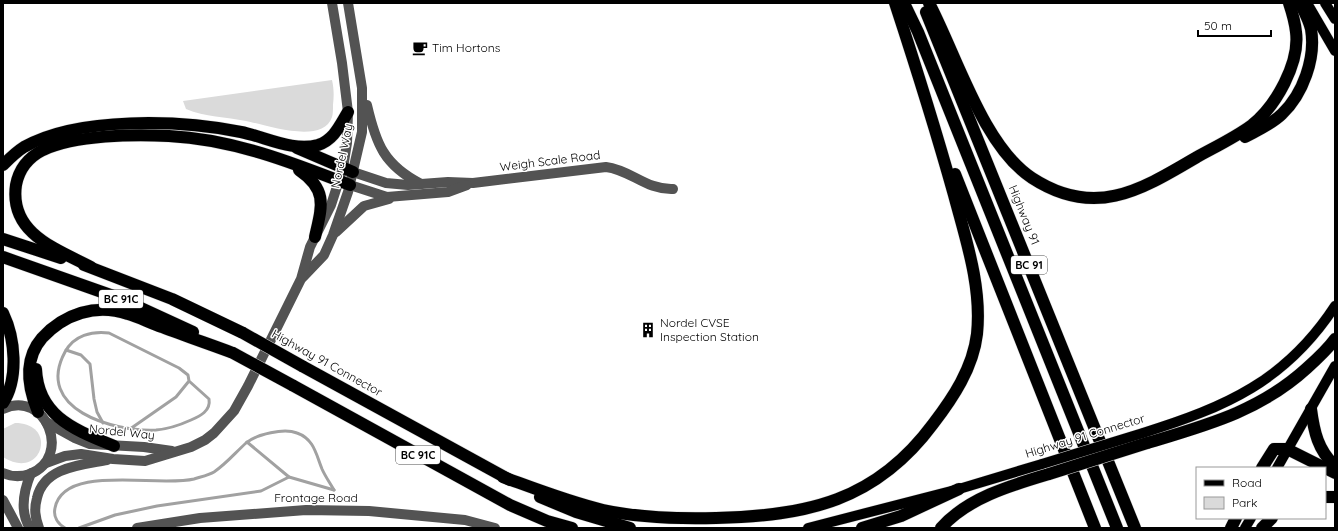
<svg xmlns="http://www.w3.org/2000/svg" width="1338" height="531" viewBox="0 0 1338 531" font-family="Quicksand,sans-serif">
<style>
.green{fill:#dadada}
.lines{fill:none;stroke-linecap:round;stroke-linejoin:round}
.stream{stroke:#a1a1a1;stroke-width:3}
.major-casing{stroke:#dbdbdb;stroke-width:11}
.highway-casing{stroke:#dbdbdb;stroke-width:13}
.minor{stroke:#535353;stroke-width:10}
.major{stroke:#000;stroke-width:10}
.highway{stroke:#000;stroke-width:12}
.major-bridge-casing{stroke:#dbdbdb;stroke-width:11;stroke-linecap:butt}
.highway-bridge-casing{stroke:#dbdbdb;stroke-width:13;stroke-linecap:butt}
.major-bridge{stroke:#000;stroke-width:10}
.highway-bridge{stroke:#000;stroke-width:12}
.labels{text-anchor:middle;stroke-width:3;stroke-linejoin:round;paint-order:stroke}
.shield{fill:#fff;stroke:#4c4c4c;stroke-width:1}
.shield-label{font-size:11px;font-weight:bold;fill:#000}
.poi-label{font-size:12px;fill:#000;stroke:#fff;text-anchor:start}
.street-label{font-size:12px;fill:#000;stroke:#fff}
</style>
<rect width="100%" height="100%" fill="#fff"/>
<g class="green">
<path d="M 332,80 C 334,89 334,96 333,105 C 333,109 333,114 332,117 C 323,145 266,125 246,121 C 226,117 205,117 186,109 L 183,101 Z"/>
<path d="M 15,423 C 59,423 42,482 3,457 L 3,429 Z"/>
</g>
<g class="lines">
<g class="stream">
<path d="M 66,350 L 81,355 L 90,364 L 94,399 L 97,412 L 103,423"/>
<path d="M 130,429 L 176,397 L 189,381 L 188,375 L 179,368 L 109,333 C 92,331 74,335 65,352 C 34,409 113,432 156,430 C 168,429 180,425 191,420 C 200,416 211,411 209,399 L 189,381"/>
<path d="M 247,442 L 289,477 L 334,490"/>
<path d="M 65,528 C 58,524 53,517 55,508 C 64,463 158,488 194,479 C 200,477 209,475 214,472 C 226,464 235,453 246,443 C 257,434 284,428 297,433 C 314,439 316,454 322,469 C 325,476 330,483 334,490"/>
<path d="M 79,528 L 115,515 L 157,506 L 261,491 L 289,477"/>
</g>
<g class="major-casing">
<g id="major">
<path d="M 1307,3 L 1335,51"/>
<path d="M 1325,3 L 1335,19"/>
<path d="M 1143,433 C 1226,407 1286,381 1335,306"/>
<path d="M 1277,468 L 1335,366"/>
<path d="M 808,528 L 959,489 L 1042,464"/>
<path d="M 1245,528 L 1251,518"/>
</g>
</g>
<g class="highway-casing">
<g id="highway">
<path d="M 904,3 L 918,32 L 1117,528"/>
<path d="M 929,3 C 956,54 983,146 1032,178 C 1095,219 1141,190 1197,157 C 1215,147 1236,137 1252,125 C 1276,106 1300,63 1296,32 C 1295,22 1292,12 1289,3"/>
<path d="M 926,12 L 1135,528"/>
<path d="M 1245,137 C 1258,130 1272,124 1282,114 C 1303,94 1316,58 1311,29 C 1309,20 1304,11 1300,3"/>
<path d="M 297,148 L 353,172"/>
<path d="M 3,165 C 9,159 16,152 24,147 C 79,116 181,120 241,132 C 266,137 293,152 318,145 C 334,140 340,125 348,112"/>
<path d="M 299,170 C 328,190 322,206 315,237"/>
<path d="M 955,174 L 1095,528"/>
<path d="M 3,239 L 61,258"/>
<path d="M 3,257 L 119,298 L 193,332"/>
<path d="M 84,265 L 172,299 L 243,333"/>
<path d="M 91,267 C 56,249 9,233 16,185 C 19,169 29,157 43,150 C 75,135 134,134 169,136 C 232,139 291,162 350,185"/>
<path d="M 3,313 C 15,338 19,378 3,403"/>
<path d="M 302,366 L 510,480"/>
<path d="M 36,369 C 38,417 76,430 114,446"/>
<path d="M 292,385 L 510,505 L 547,521 L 572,528"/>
<path d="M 1311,409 C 1314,432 1318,450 1335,466"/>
<path d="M 38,412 C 28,388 23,360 42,338 C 64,314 96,303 128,314 C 139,317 150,323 162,327 C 185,336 209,344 233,353"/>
<path d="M 1147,443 C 1207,425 1260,411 1307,368 C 1317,359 1327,350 1335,339"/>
<path d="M 1262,468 L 1274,449 L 1287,449 L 1335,473"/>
<path d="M 503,477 C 536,489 569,502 603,510 C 640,518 678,519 716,518 C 807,516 876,501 933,424 C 953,398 973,368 977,334 C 982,287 966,240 954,195 C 936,131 916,67 895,3"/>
<path d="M 540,497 L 576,512 L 630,528"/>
<path d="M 1325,497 L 1335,497"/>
<path d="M 862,528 L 901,516 L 959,489"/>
<path d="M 941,528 C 967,498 1012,485 1049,474"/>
<path d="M 1231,528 L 1236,518"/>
<path d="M 1262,528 L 1272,518"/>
</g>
</g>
<g class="minor">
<path d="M 367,105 C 376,144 384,165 421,184"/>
<path d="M 353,172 L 386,183 L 408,185 L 448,182 L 473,183 L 606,167 C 631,170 646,190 673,189"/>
<path d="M 350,185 L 387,197 L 448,192 L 467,185"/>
<path d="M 336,232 L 364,206 L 389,199"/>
<path d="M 303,277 L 324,255 L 333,235 L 348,192 L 362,132 L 362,88 L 348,3"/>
<path d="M 3,409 C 46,389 73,457 30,474 C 21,477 12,477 3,473"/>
<path d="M 46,422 L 75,438 L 90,444 L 144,447 L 172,451"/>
<path d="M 46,463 L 65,456 L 81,454 L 113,459 L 145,461 L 191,447 L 205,440 L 214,433 L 234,411 L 248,386 L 301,279 L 310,247 L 331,205 L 343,168 L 347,143 L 348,112 L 342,63 L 332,3"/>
<path d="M 3,500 L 18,528"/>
<path d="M 30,528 C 19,511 24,490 31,473"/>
<path d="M 39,528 C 35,517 34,509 37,498 C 44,467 81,465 107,460"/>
<path d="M 137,528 L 200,518 L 306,510 L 369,511 L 465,520 L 495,528"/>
</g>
<use href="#major" class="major"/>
<use href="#highway" class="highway"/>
<g class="major-bridge-casing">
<path id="major-bridge" d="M 1042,464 L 1143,433"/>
</g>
<g class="highway-bridge-casing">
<g id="highway-bridge">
<path d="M 243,333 L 302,366"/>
<path d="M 233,353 L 292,385"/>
<path d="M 1049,474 L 1147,443"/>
</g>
</g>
<use href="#major-bridge" class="major-bridge"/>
<use href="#highway-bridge" class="highway-bridge"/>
</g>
<defs>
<g id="cafe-bare" transform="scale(1.2)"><path d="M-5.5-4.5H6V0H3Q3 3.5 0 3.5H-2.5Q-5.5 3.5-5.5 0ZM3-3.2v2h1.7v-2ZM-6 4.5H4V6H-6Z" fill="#000" stroke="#fff" stroke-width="2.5" paint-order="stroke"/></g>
<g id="building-bare" transform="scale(1.2)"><path d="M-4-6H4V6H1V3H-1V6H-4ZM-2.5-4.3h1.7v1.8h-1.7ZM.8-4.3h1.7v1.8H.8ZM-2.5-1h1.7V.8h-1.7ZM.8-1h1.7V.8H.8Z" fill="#000" stroke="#fff" stroke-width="2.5" paint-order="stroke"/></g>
</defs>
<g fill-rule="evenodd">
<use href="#cafe-bare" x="420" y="48"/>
<use href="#building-bare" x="648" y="330"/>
</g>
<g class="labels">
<g class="shield">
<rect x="1011" y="256" width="36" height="18" rx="3"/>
<rect x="99" y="290" width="44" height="18" rx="3"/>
<rect x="396" y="446" width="44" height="18" rx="3"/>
</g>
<g class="shield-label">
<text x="1029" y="269">BC 91</text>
<text x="121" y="303">BC 91C</text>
<text x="418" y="459">BC 91C</text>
</g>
<g class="poi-label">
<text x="432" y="52">Tim Hortons</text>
<text x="660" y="327">Nordel CVSE<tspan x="660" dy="14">Inspection Station</tspan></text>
</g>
<g class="street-label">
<text transform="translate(342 156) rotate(-78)" y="4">Nordel Way</text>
<text transform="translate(550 161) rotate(-7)" y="4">Weigh Scale Road</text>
<text transform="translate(1024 215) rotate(68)" y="4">Highway 91</text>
<text transform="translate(327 363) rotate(29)" y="4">Highway 91 Connector</text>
<text transform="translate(122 432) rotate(6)" y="4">Nordel Way</text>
<text transform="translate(1085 436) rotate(-17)" y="4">Highway 91 Connector</text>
<text x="316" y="502">Frontage Road</text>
</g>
</g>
<rect width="1338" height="531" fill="none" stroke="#000000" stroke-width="8"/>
<rect x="1196" y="467" width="130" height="52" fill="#ffffff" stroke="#999999"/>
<rect x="1204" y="480" width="20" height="6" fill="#000000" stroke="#999999"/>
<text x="1232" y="487" font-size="12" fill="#000000">Road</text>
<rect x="1204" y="497" width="20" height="12" fill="#dadada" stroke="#999999"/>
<text x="1232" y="507" font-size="12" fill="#000000">Park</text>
<path d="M1198 30v6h73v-6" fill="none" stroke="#000000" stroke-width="2"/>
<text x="1204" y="30" font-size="12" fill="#000000" stroke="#ffffff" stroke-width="3" paint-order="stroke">50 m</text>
</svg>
